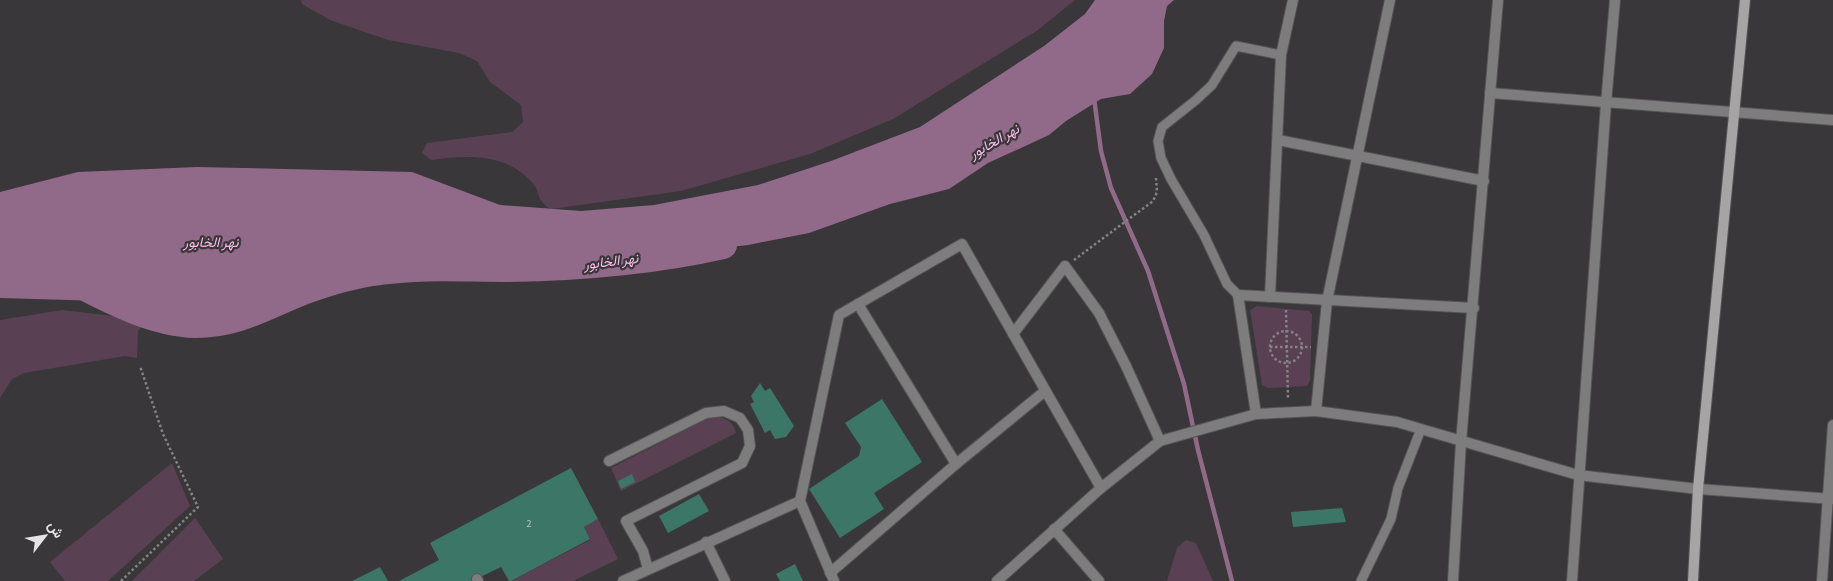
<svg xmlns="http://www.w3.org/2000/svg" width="1833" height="581" viewBox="0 0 1833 581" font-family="'Source Sans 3',Vazirmatn,sans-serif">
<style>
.green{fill:#594153}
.water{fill:#926a89}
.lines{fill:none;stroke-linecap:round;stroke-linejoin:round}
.stream{stroke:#926a89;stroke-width:4.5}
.river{stroke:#926a89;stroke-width:28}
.building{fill:#3b7667}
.service-casing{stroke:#555354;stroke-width:11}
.minor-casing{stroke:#555354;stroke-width:12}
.tertiary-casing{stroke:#555354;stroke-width:12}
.secondary-casing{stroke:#555354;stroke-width:12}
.path{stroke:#858384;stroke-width:2.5;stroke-dasharray:2.5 2.5;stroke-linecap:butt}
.service{stroke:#7e7d7e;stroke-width:9}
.minor{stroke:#7e7d7e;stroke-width:10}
.tertiary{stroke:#7e7d7e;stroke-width:10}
.secondary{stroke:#a6a4a5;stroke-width:10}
.labels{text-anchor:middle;stroke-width:4.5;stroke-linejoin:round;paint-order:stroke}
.number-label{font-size:10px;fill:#bac8c5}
.water-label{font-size:14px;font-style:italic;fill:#fbbbec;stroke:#393739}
</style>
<rect width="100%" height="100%" fill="#393739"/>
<g class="green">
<path d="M 301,0 L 1075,0 L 1038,30 L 893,119 L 810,154 L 681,191 L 551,209 C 534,199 542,193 532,182 C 505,153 468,155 431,160 L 422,153 L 427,143 L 512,132 L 523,122 L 521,105 L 490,82 L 477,61 L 459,53 L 388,40 L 330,20 L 302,4 Z"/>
<path d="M 1257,306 L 1309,311 L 1312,314 L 1310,380 L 1307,386 L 1268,388 L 1262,385 L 1250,310 Z"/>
<path d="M 62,310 L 147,320 L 138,331 L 137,358 L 125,356 L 24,373 L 12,379 L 0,398 L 0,320 Z"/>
<path d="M 717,417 C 726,418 734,423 736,433 L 621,491 L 611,468 L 707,419 Z"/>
<path d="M 172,463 L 190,506 L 108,581 L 65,581 L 50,562 Z"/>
<path d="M 195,518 L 223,559 L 194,581 L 132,581 Z"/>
<path d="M 598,519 L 618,559 L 573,581 L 511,581 L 590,540 L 584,527 Z"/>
<path d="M 1186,540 L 1196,543 L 1213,581 L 1167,581 L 1177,548 Z"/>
</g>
<path class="water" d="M 1095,0 L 1174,0 L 1167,6 L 1164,21 L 1164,48 L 1152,74 L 1130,94 L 1101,99 L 1066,121 L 1049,135 L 988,163 L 949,189 L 890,204 L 809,233 L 748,245 L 640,257 L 546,258 L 432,265 L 347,277 L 223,320 L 175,313 L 138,302 L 0,298 L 0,192 L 78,172 L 197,167 L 412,172 L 500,205 L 581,211 L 654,205 L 758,185 L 831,161 L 920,127 L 1044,46 L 1085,14 Z"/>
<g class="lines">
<path class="stream" d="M 1094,98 L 1101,151 L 1111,188 L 1148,271 L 1184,384 L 1198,450 L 1232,581"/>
<path class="river" d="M 81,285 C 115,303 157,323 195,324 C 238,324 265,306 303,291 C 327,282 354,274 380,271 C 422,265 463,268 505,268 C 578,267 652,261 723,245"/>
</g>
<g class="building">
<path d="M 760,383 L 765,391 L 770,388 L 794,426 L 786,437 L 775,439 L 770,430 L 765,433 L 750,404 L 754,402 L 751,396 Z"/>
<path d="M 882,399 L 922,462 L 874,493 L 884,509 L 840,538 L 809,489 L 859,456 L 861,447 L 845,423 Z"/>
<path d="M 571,468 L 598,519 L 584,527 L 590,539 L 511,581 L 509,581 L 501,567 L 472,581 L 399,581 L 439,560 L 430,543 Z"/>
<path d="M 632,474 L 635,482 L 621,489 L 618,481 Z"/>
<path d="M 699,494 L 709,511 L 668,533 L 659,516 Z"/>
<path d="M 1342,508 L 1346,522 L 1293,527 L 1291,512 Z"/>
<path d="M 795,564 L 803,581 L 780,581 L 776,574 Z"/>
<path d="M 380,567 L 388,581 L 352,581 Z"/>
</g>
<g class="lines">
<g class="service-casing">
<g id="service">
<path d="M 1238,295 L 1227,284 L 1204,235 L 1171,179 L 1161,158 L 1158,141 L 1162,127 L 1196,100 L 1212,85 L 1236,46 L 1281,55"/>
<path d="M 1361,581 L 1391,519 L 1398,488 L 1421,429"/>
</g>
</g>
<g class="minor-casing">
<g id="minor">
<path d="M 1490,93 L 1833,120"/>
<path d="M 1278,140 L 1484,181"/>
<path d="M 1270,297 L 1281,55 L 1293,0"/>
<path d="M 858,304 L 956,464 L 1045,391"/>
<path d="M 1013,334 L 1065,266 L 1099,313 L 1126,366 L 1160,441"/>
<path d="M 1316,411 L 1327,301 L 1390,0"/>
<path d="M 1256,414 L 1238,295 L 1474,308"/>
<path d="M 609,461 L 706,413 L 724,411 L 740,418 L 748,430 L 750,446 L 742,463 L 626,521 L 643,551 L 648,569"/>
<path d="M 1054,529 L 1099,581"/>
<path d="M 706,542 L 725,581"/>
<path d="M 830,573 L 956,464"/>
<path d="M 477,579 L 478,581"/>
<path d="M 623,581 L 800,501"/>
<path d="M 834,581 L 800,501 L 839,315 L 962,244 L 1101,488"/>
<path d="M 1453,581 L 1461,442 L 1498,0"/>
<path d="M 1572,581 L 1606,103 L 1615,0"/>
<path d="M 1822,581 L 1833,425"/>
</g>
</g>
<g class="tertiary-casing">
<path id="tertiary" d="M 997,581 L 1101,488 L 1160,441 L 1256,414 L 1316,411 L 1397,422 L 1578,475 L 1698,489 L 1833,499"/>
</g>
<g class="secondary-casing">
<path id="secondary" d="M 1693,581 L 1698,489 L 1745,0"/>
</g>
<g class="path">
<path d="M 1074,260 L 1153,201 L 1157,192 L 1156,178"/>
<path d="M 1286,310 L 1288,399"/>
<circle cx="1286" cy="347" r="16"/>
<path d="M 1270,347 L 1311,347"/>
<path d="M 121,581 L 198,507 L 163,434 L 140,366"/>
</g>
<use href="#service" class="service"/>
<use href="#minor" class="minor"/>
<use href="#tertiary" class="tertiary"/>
<use href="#secondary" class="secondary"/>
</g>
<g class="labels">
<g class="number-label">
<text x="529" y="527">2</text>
</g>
<g class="water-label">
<text transform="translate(994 141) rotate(-30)" y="5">نهر الخابور</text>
<text x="211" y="247">نهر الخابور</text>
<text transform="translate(611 261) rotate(-7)" y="5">نهر الخابور</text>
</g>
</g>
<g transform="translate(45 536) rotate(59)" stroke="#393739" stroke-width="4" paint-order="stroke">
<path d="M0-4L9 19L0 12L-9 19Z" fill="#e5e3e4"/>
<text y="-8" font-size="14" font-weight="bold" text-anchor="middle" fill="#e5e3e4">ش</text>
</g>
</svg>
